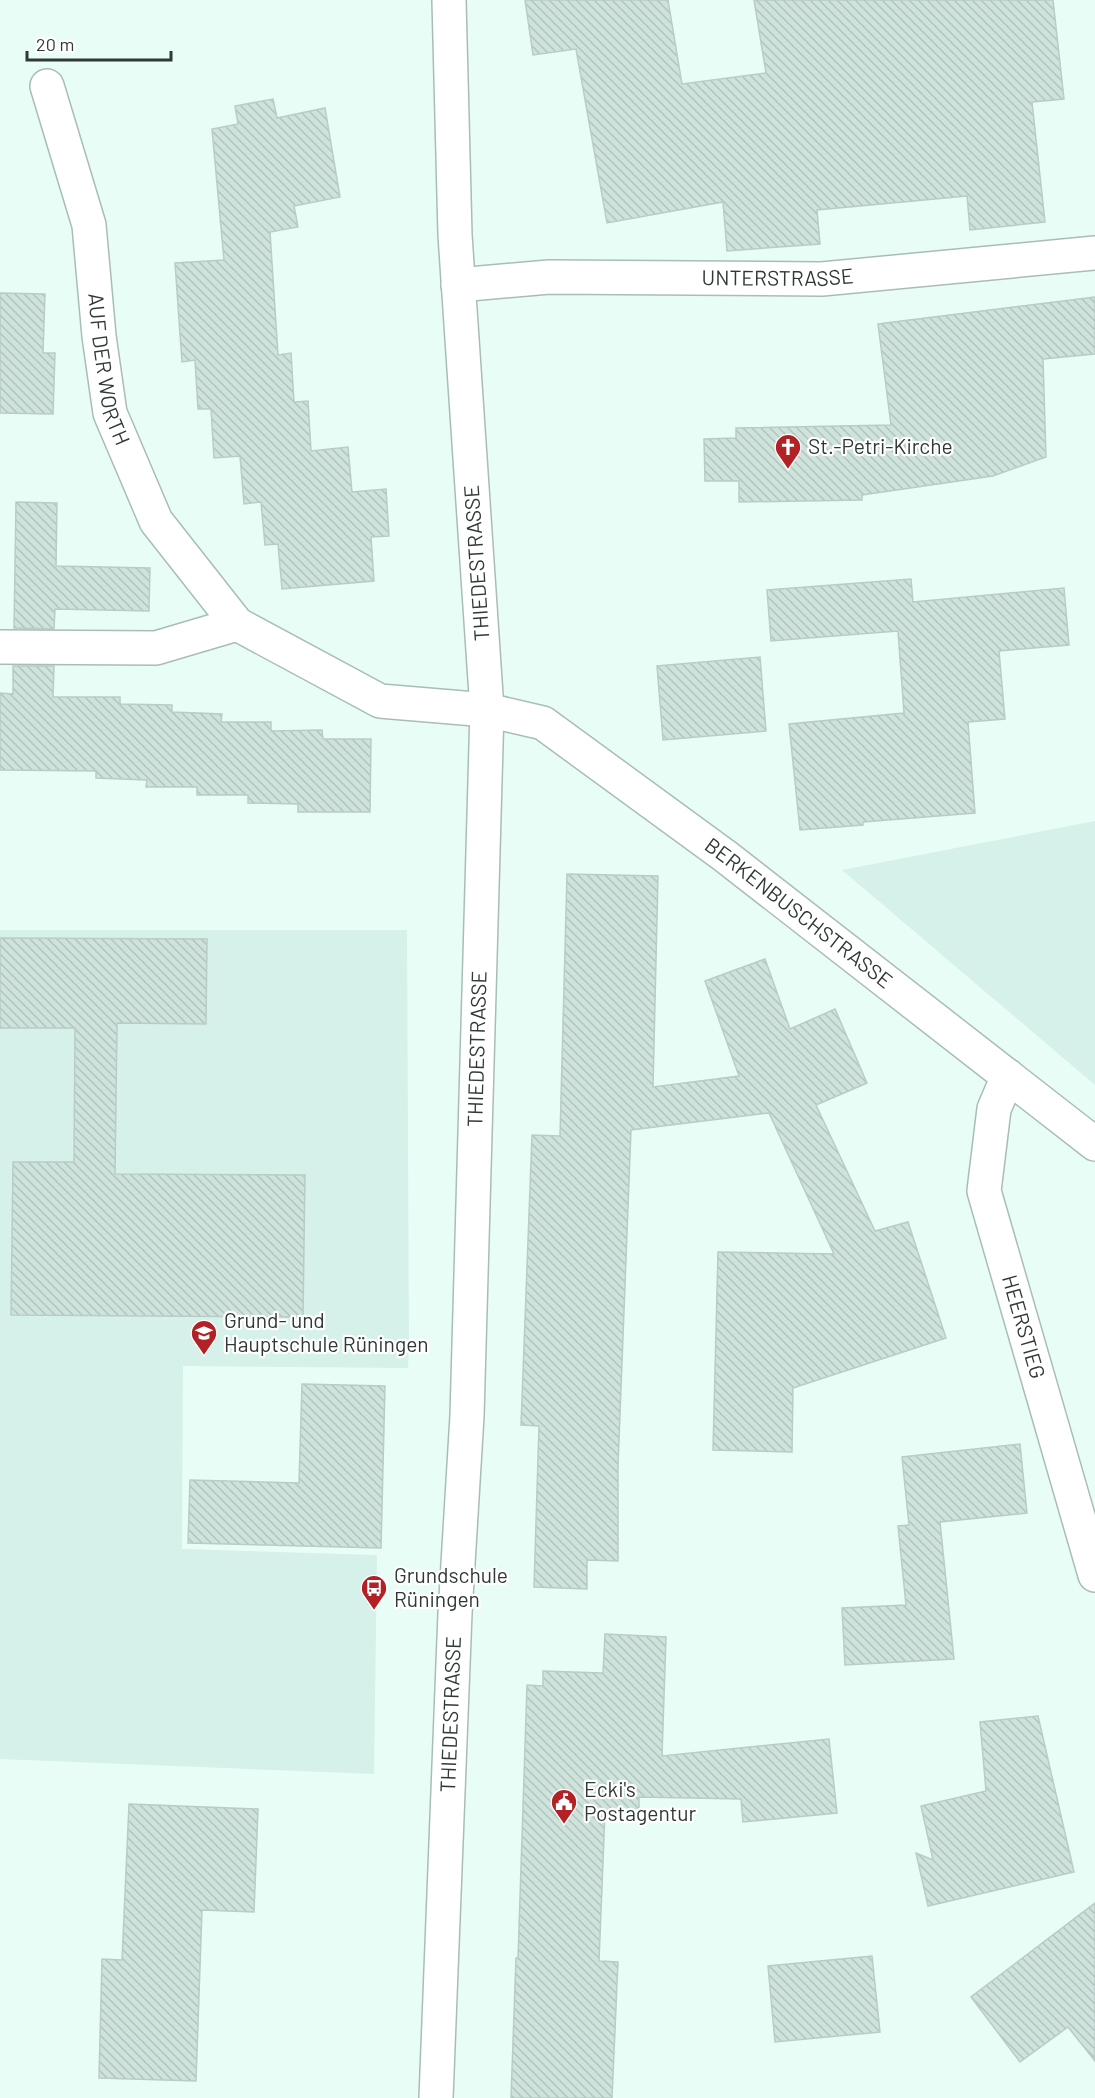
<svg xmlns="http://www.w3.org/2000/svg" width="1095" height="2098" viewBox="0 0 1095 2098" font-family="Barlow,sans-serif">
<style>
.built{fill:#d5f1e9}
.building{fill:url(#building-back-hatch);stroke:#b9ccc6;stroke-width:1.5}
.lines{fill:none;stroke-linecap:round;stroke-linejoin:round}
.minor-casing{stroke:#a9bdb7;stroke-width:36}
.tertiary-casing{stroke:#a9bdb7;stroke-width:36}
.minor{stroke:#fff;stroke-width:33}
.tertiary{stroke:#fff;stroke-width:33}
.labels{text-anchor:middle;stroke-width:4.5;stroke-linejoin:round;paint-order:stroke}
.street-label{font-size:21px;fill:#313937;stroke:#fff}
.poi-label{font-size:21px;fill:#313937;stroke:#fff;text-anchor:start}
</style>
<defs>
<pattern id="building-back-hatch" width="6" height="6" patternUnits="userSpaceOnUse" patternTransform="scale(1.5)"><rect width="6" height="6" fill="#cfe3dd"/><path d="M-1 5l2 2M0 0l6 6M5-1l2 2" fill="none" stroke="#b2c4be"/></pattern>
</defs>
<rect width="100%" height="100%" fill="#e9fdf7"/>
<g class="built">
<path d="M 1095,821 L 1095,1085 L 842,870 Z"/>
<path d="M 0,930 L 407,930 L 409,1347 L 408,1368 L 183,1366 L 182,1549 L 377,1555 L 374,1774 L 0,1759 Z"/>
</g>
<g class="building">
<path d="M 525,0 L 668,0 L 682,84 L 766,73 L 754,0 L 1053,0 L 1064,99 L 1032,102 L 1045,222 L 970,230 L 967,196 L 817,210 L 820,244 L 727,251 L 723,202 L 607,223 L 576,49 L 533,55 Z"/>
<path d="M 273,99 L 277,118 L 325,108 L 340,197 L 294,206 L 298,227 L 270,232 L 278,355 L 291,353 L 294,402 L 308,401 L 311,451 L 348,447 L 352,492 L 386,489 L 389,536 L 371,537 L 374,581 L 282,589 L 278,544 L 265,545 L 261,502 L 244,504 L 240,456 L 214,458 L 211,409 L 198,409 L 195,360 L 182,362 L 175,263 L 224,260 L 212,129 L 238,124 L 235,106 Z"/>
<path d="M 0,293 L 45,294 L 43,353 L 55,353 L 53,414 L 0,413 Z"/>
<path d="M 1095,297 L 1095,354 L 1043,359 L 1046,457 L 993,476 L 862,495 L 862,500 L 739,502 L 739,481 L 705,481 L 704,439 L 736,438 L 736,428 L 891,425 L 878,324 Z"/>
<path d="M 16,502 L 57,503 L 56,566 L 150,568 L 149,611 L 55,609 L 54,629 L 14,628 Z"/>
<path d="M 911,579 L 913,602 L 1064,588 L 1069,645 L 999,651 L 1005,719 L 968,722 L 975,813 L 863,822 L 863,825 L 800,830 L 789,724 L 904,713 L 898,631 L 771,641 L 767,590 Z"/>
<path d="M 760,657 L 766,731 L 663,740 L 657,666 Z"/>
<path d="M 13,666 L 54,666 L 53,697 L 120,697 L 120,704 L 172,705 L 172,712 L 222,714 L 221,722 L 271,722 L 271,731 L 322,730 L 323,739 L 371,739 L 370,812 L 298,812 L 298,804 L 248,803 L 248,795 L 197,795 L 197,787 L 146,787 L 147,780 L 96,778 L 96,771 L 0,770 L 0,693 L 13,694 Z"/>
<path d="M 567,874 L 658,876 L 653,1087 L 739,1076 L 705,981 L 765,959 L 790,1029 L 835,1009 L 867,1083 L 816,1105 L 875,1231 L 908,1222 L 946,1338 L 793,1388 L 792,1452 L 713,1450 L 718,1252 L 834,1254 L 769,1113 L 631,1130 L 618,1466 L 618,1561 L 587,1560 L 587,1589 L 534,1587 L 539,1426 L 521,1425 L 532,1135 L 560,1136 Z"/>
<path d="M 0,938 L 207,939 L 206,1024 L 117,1023 L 115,1174 L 305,1175 L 303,1317 L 11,1315 L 13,1162 L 74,1162 L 75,1028 L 0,1028 Z"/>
<path d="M 302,1384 L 385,1386 L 381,1548 L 188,1543 L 190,1480 L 299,1483 Z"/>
<path d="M 1020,1444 L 1027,1513 L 940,1522 L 954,1659 L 845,1665 L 842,1608 L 906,1605 L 898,1526 L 909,1525 L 902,1457 Z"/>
<path d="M 605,1634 L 666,1637 L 662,1756 L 829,1739 L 837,1813 L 743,1822 L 741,1799 L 639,1797 L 639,1813 L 605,1812 L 599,1961 L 618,1962 L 612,2098 L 511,2098 L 516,1958 L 518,1958 L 527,1685 L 543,1686 L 543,1671 L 603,1673 Z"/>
<path d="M 1038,1716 L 1074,1872 L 928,1906 L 916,1853 L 933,1860 L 921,1806 L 986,1791 L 980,1722 Z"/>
<path d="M 129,1804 L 258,1809 L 254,1912 L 202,1910 L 196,2081 L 99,2078 L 102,1959 L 122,1960 Z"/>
<path d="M 1095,1903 L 1095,2061 L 1068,2027 L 1020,2062 L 971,1997 Z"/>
<path d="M 872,1956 L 880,2032 L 775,2042 L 768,1966 Z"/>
</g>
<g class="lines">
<g class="minor-casing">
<g id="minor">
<path id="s1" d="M 47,86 L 89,225 L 99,336 L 110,413 L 156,521 L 237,624"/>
<path id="s2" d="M 458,285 L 549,277 L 822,279 L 1095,253"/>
<path d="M 0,647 L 156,648 L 237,624 L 380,701 L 487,710"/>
<path id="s3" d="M 1008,1076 L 994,1109 L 984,1191 L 1095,1575"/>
</g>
</g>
<g class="tertiary-casing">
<g id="tertiary">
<path id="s4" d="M 487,710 L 543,723 L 725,856 L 1095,1144"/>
<path id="s5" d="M 436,2098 L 455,1613 L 467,1416 L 487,710 L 455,235 L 449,0"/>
</g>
</g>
<use href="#minor" class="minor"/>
<use href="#tertiary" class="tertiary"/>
</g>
<defs>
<g id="church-pin" transform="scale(1.35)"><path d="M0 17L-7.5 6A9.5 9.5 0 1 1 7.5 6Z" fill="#b22125" stroke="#fff"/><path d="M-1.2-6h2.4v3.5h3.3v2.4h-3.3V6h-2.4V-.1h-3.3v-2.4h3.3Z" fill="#fff"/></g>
<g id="school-pin" transform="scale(1.35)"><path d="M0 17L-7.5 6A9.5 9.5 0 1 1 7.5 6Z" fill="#b22125" stroke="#fff"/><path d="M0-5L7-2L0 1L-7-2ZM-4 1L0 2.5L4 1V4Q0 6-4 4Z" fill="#fff"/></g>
<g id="bus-pin" transform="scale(1.35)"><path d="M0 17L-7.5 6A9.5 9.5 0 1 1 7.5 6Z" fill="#b22125" stroke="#fff"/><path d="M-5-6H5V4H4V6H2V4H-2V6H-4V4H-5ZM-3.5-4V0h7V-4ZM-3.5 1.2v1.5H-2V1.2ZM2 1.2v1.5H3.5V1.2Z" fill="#fff"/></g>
<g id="civic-pin" transform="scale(1.35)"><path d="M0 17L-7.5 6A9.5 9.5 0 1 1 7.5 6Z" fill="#b22125" stroke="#fff"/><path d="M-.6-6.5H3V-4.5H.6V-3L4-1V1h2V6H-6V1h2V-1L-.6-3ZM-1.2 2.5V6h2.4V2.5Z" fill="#fff"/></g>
</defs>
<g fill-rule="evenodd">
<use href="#church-pin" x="788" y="447"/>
<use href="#school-pin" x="204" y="1333"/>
<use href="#bus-pin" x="374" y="1588"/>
<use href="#civic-pin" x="564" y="1802"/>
</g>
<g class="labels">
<g class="street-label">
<text dy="7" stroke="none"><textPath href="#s2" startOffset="320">UNTERSTRASSE</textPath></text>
<text dy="7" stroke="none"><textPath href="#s1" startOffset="291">AUF DER WORTH</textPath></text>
<text transform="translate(477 563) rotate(-94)" y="7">THIEDESTRASSE</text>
<text dy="7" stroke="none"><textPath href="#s4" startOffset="376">BERKENBUSCHSTRASSE</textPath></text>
<text dy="7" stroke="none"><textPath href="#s5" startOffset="1050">THIEDESTRASSE</textPath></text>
<text dy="7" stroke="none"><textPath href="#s3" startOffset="260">HEERSTIEG</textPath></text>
<text dy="7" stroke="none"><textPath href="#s5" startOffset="384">THIEDESTRASSE</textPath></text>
</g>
<g class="poi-label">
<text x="808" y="454">St.-Petri-Kirche</text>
<text x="224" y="1328">Grund- und<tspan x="224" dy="24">Hauptschule Rüningen</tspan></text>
<text x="394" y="1583">Grundschule<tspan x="394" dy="24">Rüningen</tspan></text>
<text x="584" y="1797">Ecki's<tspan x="584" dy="24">Postagentur</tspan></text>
</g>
</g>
<path d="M27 51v9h144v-9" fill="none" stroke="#313937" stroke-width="3"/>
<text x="36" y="51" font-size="18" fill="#313937" stroke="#ffffff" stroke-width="4.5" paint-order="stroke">20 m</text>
</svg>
